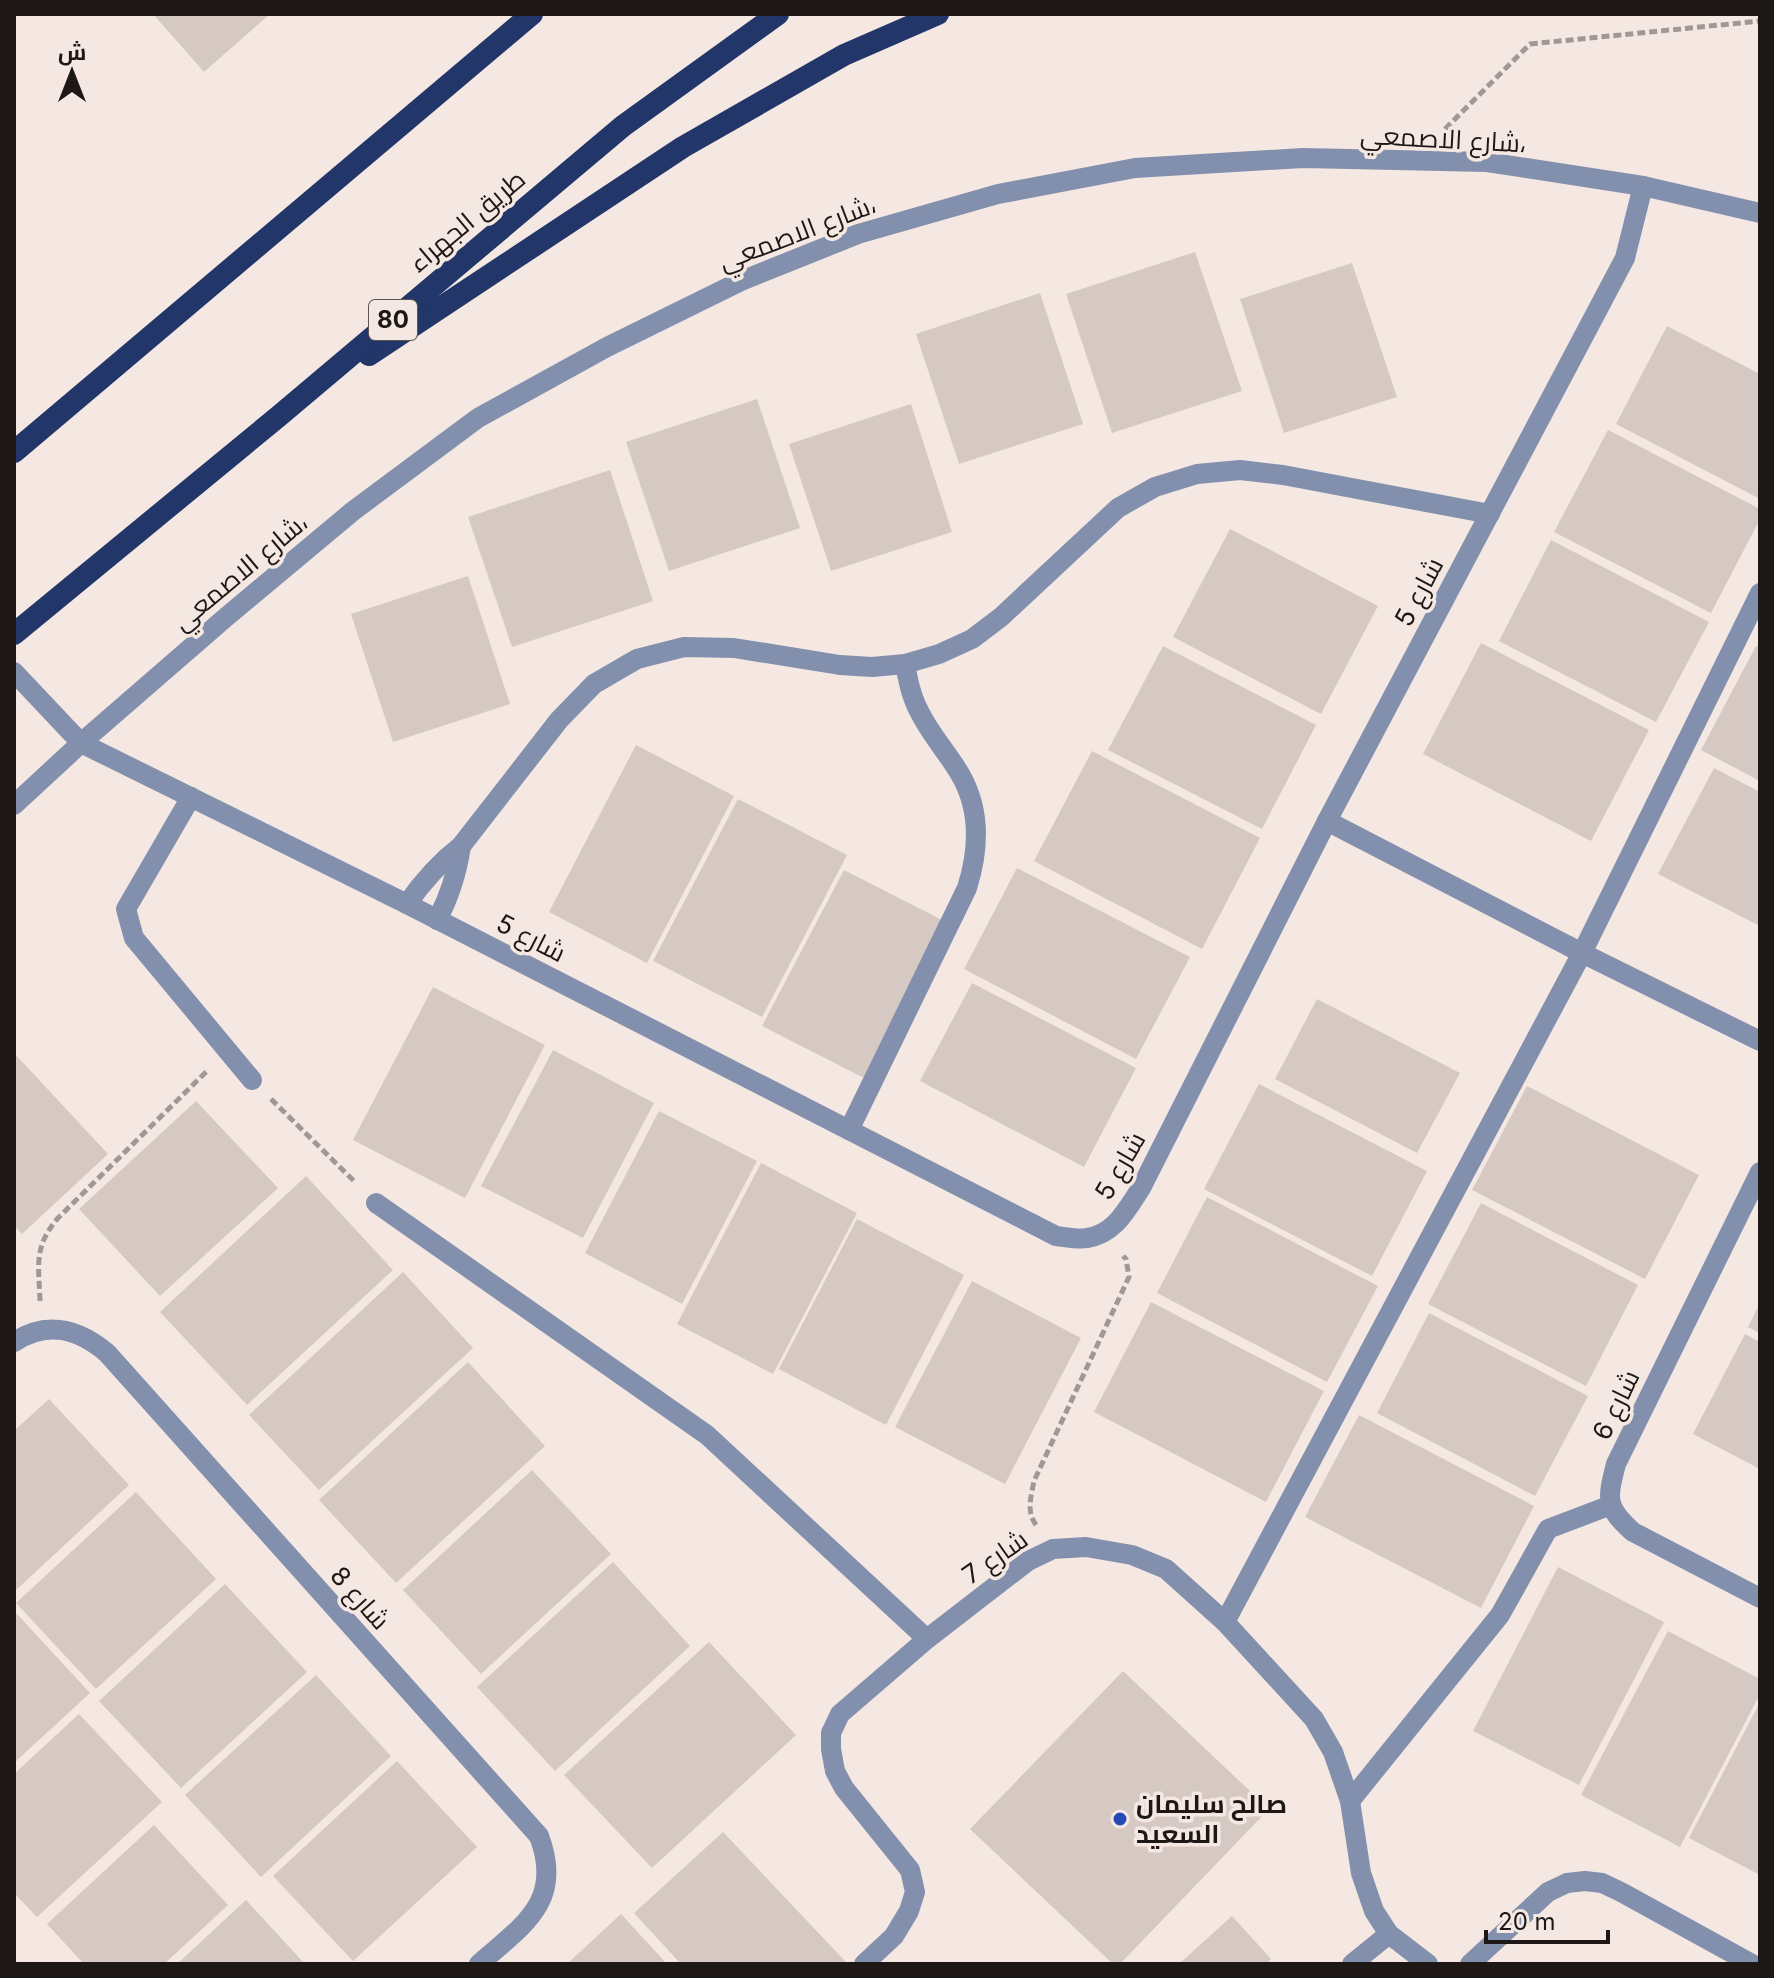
<svg xmlns="http://www.w3.org/2000/svg" width="1774" height="1978" viewBox="0 0 1774 1978" font-family="Inter,Cairo,sans-serif">
<style>
.building{fill:#d6c9c3}
.lines{fill:none;stroke-linecap:round;stroke-linejoin:round}
.path{stroke:#a29893;stroke-width:5;stroke-dasharray:8 4;stroke-linecap:butt}
.service{stroke:#8390ad;stroke-width:20}
.minor{stroke:#8390ad;stroke-width:20}
.tertiary{stroke:#8390ad;stroke-width:20}
.trunk{stroke:#22366a;stroke-width:22}
.poi-dot{fill:#2649b8;stroke:#f5e8e2;stroke-width:3}
.labels{text-anchor:middle;stroke-width:7;stroke-linejoin:round;paint-order:stroke}
.shield{fill:#f5e8e2;stroke:#5e5653;stroke-width:2}
.shield-label{font-size:24px;font-weight:bold;fill:#1d1816}
.street-label{font-size:26px;fill:#1d1816;stroke:#f5e8e2}
.poi-label{font-size:26px;font-weight:bold;fill:#1d1816;stroke:#f5e8e2;text-anchor:start}
</style>
<rect width="100%" height="100%" fill="#f5e8e2"/>
<g class="building">
<path d="M 153,14 L 270,14 L 204,72 Z"/>
<path d="M 1195,252 L 1242,391 L 1112,433 L 1066,294 Z"/>
<path d="M 1352,263 L 1397,397 L 1284,433 L 1240,299 Z"/>
<path d="M 1040,293 L 1083,424 L 959,464 L 916,334 Z"/>
<path d="M 1667,326 L 1760,374 L 1760,499 L 1616,424 Z"/>
<path d="M 757,399 L 800,528 L 669,571 L 626,442 Z"/>
<path d="M 911,404 L 952,532 L 831,571 L 789,444 Z"/>
<path d="M 1608,430 L 1760,509 L 1760,519 L 1711,613 L 1554,532 Z"/>
<path d="M 610,470 L 653,601 L 512,647 L 468,517 Z"/>
<path d="M 1230,529 L 1378,606 L 1321,714 L 1173,637 Z"/>
<path d="M 1551,540 L 1709,622 L 1656,722 L 1499,641 Z"/>
<path d="M 468,576 L 510,704 L 393,742 L 351,614 Z"/>
<path d="M 1481,643 L 1649,730 L 1591,841 L 1423,754 Z"/>
<path d="M 1163,646 L 1316,725 L 1262,829 L 1108,750 Z"/>
<path d="M 1756,646 L 1760,648 L 1760,781 L 1701,750 Z"/>
<path d="M 636,745 L 734,796 L 647,963 L 549,912 Z"/>
<path d="M 1092,751 L 1260,838 L 1202,949 L 1034,861 Z"/>
<path d="M 1714,768 L 1760,792 L 1760,926 L 1658,874 Z"/>
<path d="M 738,799 L 847,855 L 762,1017 L 653,961 Z"/>
<path d="M 1017,868 L 1190,957 L 1136,1059 L 964,969 Z"/>
<path d="M 844,870 L 950,924 L 868,1080 L 762,1026 Z"/>
<path d="M 972,983 L 1136,1068 L 1084,1167 L 920,1081 Z"/>
<path d="M 433,987 L 545,1045 L 465,1198 L 353,1140 Z"/>
<path d="M 1317,999 L 1460,1073 L 1417,1153 L 1275,1079 Z"/>
<path d="M 553,1050 L 654,1103 L 583,1238 L 481,1186 Z"/>
<path d="M 14,1053 L 108,1154 L 22,1234 L 14,1226 Z"/>
<path d="M 1259,1084 L 1427,1171 L 1372,1276 L 1204,1189 Z"/>
<path d="M 1527,1086 L 1699,1175 L 1645,1279 L 1472,1190 Z"/>
<path d="M 196,1101 L 278,1188 L 160,1296 L 79,1209 Z"/>
<path d="M 659,1111 L 757,1161 L 682,1304 L 585,1253 Z"/>
<path d="M 761,1163 L 857,1213 L 773,1374 L 677,1324 Z"/>
<path d="M 306,1176 L 393,1270 L 247,1405 L 160,1312 Z"/>
<path d="M 1207,1197 L 1378,1286 L 1327,1382 L 1157,1293 Z"/>
<path d="M 1481,1203 L 1638,1285 L 1586,1386 L 1428,1304 Z"/>
<path d="M 857,1219 L 964,1275 L 886,1425 L 779,1369 Z"/>
<path d="M 403,1272 L 473,1348 L 319,1490 L 249,1415 Z"/>
<path d="M 972,1281 L 1081,1338 L 1005,1484 L 895,1427 Z"/>
<path d="M 1151,1302 L 1324,1391 L 1266,1502 L 1094,1412 Z"/>
<path d="M 1760,1303 L 1760,1333 L 1748,1327 Z"/>
<path d="M 1429,1313 L 1588,1396 L 1535,1496 L 1377,1413 Z"/>
<path d="M 1745,1334 L 1760,1342 L 1760,1469 L 1693,1434 Z"/>
<path d="M 468,1362 L 545,1446 L 396,1583 L 319,1500 Z"/>
<path d="M 49,1399 L 129,1485 L 14,1592 L 14,1431 Z"/>
<path d="M 1359,1415 L 1534,1506 L 1481,1608 L 1305,1517 Z"/>
<path d="M 532,1470 L 611,1554 L 481,1674 L 403,1590 Z"/>
<path d="M 136,1492 L 216,1579 L 96,1689 L 16,1603 Z"/>
<path d="M 613,1562 L 690,1646 L 555,1771 L 477,1687 Z"/>
<path d="M 1558,1567 L 1664,1622 L 1579,1785 L 1473,1731 Z"/>
<path d="M 225,1584 L 307,1672 L 181,1788 L 99,1701 Z"/>
<path d="M 17,1614 L 90,1693 L 14,1763 L 14,1617 Z"/>
<path d="M 1668,1631 L 1760,1679 L 1760,1694 L 1680,1847 L 1581,1795 Z"/>
<path d="M 709,1642 L 796,1735 L 652,1868 L 564,1775 Z"/>
<path d="M 1123,1671 L 1269,1809 L 1120,1964 L 1113,1964 L 970,1829 Z"/>
<path d="M 316,1675 L 391,1756 L 261,1877 L 185,1795 Z"/>
<path d="M 1760,1702 L 1760,1875 L 1689,1838 Z"/>
<path d="M 79,1714 L 162,1802 L 37,1917 L 14,1893 L 14,1774 Z"/>
<path d="M 397,1761 L 477,1847 L 353,1961 L 273,1876 Z"/>
<path d="M 154,1825 L 228,1905 L 164,1964 L 84,1964 L 47,1924 Z"/>
<path d="M 723,1832 L 845,1961 L 842,1964 L 681,1964 L 634,1913 Z"/>
<path d="M 246,1900 L 305,1964 L 177,1964 Z"/>
<path d="M 621,1914 L 667,1964 L 567,1964 Z"/>
<path d="M 1232,1916 L 1271,1959 L 1266,1964 L 1179,1964 Z"/>
</g>
<g class="lines">
<g class="path">
<path d="M 1445,129 L 1530,44 L 1760,21"/>
<path d="M 271,1099 L 355,1182"/>
<path d="M 40,1301 C 39,1266 33,1247 58,1218 L 207,1071"/>
<path d="M 1036,1525 C 1026,1511 1031,1497 1034,1481 L 1129,1277 L 1126,1259 L 1123,1256"/>
</g>
<g class="service">
<path d="M 191,797 L 126,909 L 134,938 L 252,1080"/>
<path d="M 1327,821 L 1582,953"/>
<path d="M 407,904 C 423,881 439,863 461,846 L 559,720 L 594,684 L 637,659 L 684,647 L 734,648 L 840,665 L 872,667 L 905,664 L 939,654 L 972,639 L 1001,617 L 1118,508 L 1155,487 L 1197,474 L 1240,470 L 1283,475 L 1490,514"/>
<path d="M 437,920 C 450,896 457,873 461,846"/>
<path d="M 849,1130 L 967,888 C 979,850 981,810 960,774 C 947,752 930,734 919,711 C 911,696 908,680 905,664"/>
<path d="M 1350,1801 L 1500,1615 L 1548,1529 L 1611,1505"/>
</g>
<g class="minor">
<path d="M 14,672 L 81,743 L 407,904 L 1056,1236 C 1066,1237 1078,1240 1087,1238 C 1115,1234 1127,1209 1141,1188 L 1327,821 L 1625,258 L 1643,186"/>
<path d="M 1582,953 L 1760,1041"/>
<path d="M 1760,1172 L 1616,1464 C 1607,1499 1605,1507 1633,1532 L 1760,1598"/>
<path d="M 376,1203 L 707,1435 L 927,1639"/>
<path d="M 14,1342 C 48,1320 78,1329 107,1353 L 539,1836 C 564,1902 523,1925 479,1964"/>
<path d="M 1225,1622 L 1582,953 L 1760,593"/>
<path d="M 864,1964 L 894,1936 L 909,1911 L 915,1892 L 910,1870 L 844,1788 L 835,1771 L 831,1749 L 831,1733 L 840,1714 L 927,1639 L 1028,1561 L 1053,1549 L 1086,1547 L 1132,1555 L 1166,1569 L 1225,1622 L 1314,1719 L 1333,1752 L 1350,1801 L 1361,1873 L 1374,1911 L 1389,1934 L 1428,1964"/>
<path d="M 1352,1964 L 1389,1934"/>
<path d="M 1470,1964 L 1548,1892 L 1567,1883 L 1585,1881 L 1602,1883 L 1621,1892 L 1752,1964"/>
</g>
<path class="tertiary" d="M 14,805 L 81,743 L 225,618 L 353,511 L 478,418 L 607,347 L 741,281 L 858,234 L 998,194 L 1135,168 L 1303,158 L 1487,162 L 1643,186 L 1760,213"/>
<g class="trunk">
<path d="M 369,355 L 683,147 L 844,55 L 938,14"/>
<path d="M 14,452 L 532,14"/>
<path d="M 14,634 L 279,416 L 623,126 L 778,14"/>
</g>
</g>
<circle class="poi-dot" cx="1120" cy="1819" r="8"/>
<g class="labels">
<rect class="shield" x="369" y="300" width="48" height="40" rx="6"/>
<g class="shield-label">
<text x="393" y="328">80</text>
</g>
<g class="street-label">
<text transform="translate(1443 139) rotate(3)" y="9">شارع الاصمعي،</text>
<text transform="translate(467 221) rotate(-40)" y="9">طريق الجهراء</text>
<text transform="translate(797 233) rotate(-21)" y="9">شارع الاصمعي،</text>
<text transform="translate(240 572) rotate(-40)" y="9">شارع الاصمعي،</text>
<text transform="translate(1419 592) rotate(-62)" y="9">شارع 5</text>
<text transform="translate(531 938) rotate(27)" y="9">شارع 5</text>
<text transform="translate(1120 1166) rotate(-60)" y="9">شارع 5</text>
<text transform="translate(1616 1405) rotate(-64)" y="9">شارع 6</text>
<text transform="translate(995 1557) rotate(-35)" y="9">شارع 7</text>
<text transform="translate(360 1598) rotate(48)" y="9">شارع 8</text>
</g>
<g class="poi-label">
<text x="1136" y="1813">صالح سليمان<tspan x="1136" dy="30">السعيد</tspan></text>
</g>
</g>
<rect width="1774" height="1978" fill="none" stroke="#1d1816" stroke-width="32"/>
<g transform="translate(72 72)" stroke="#f5e8e2" stroke-width="6" paint-order="stroke">
<path d="M0-6L14 30L0 20L-14 30Z" fill="#1d1816"/>
<text y="-12" font-size="22" font-weight="bold" text-anchor="middle" fill="#1d1816">ش</text>
</g>
<path d="M1486 1930v12h122v-12" fill="none" stroke="#1d1816" stroke-width="4"/>
<text x="1498" y="1930" font-size="24" fill="#1d1816" stroke="#f5e8e2" stroke-width="6" paint-order="stroke">20 m</text>
</svg>
